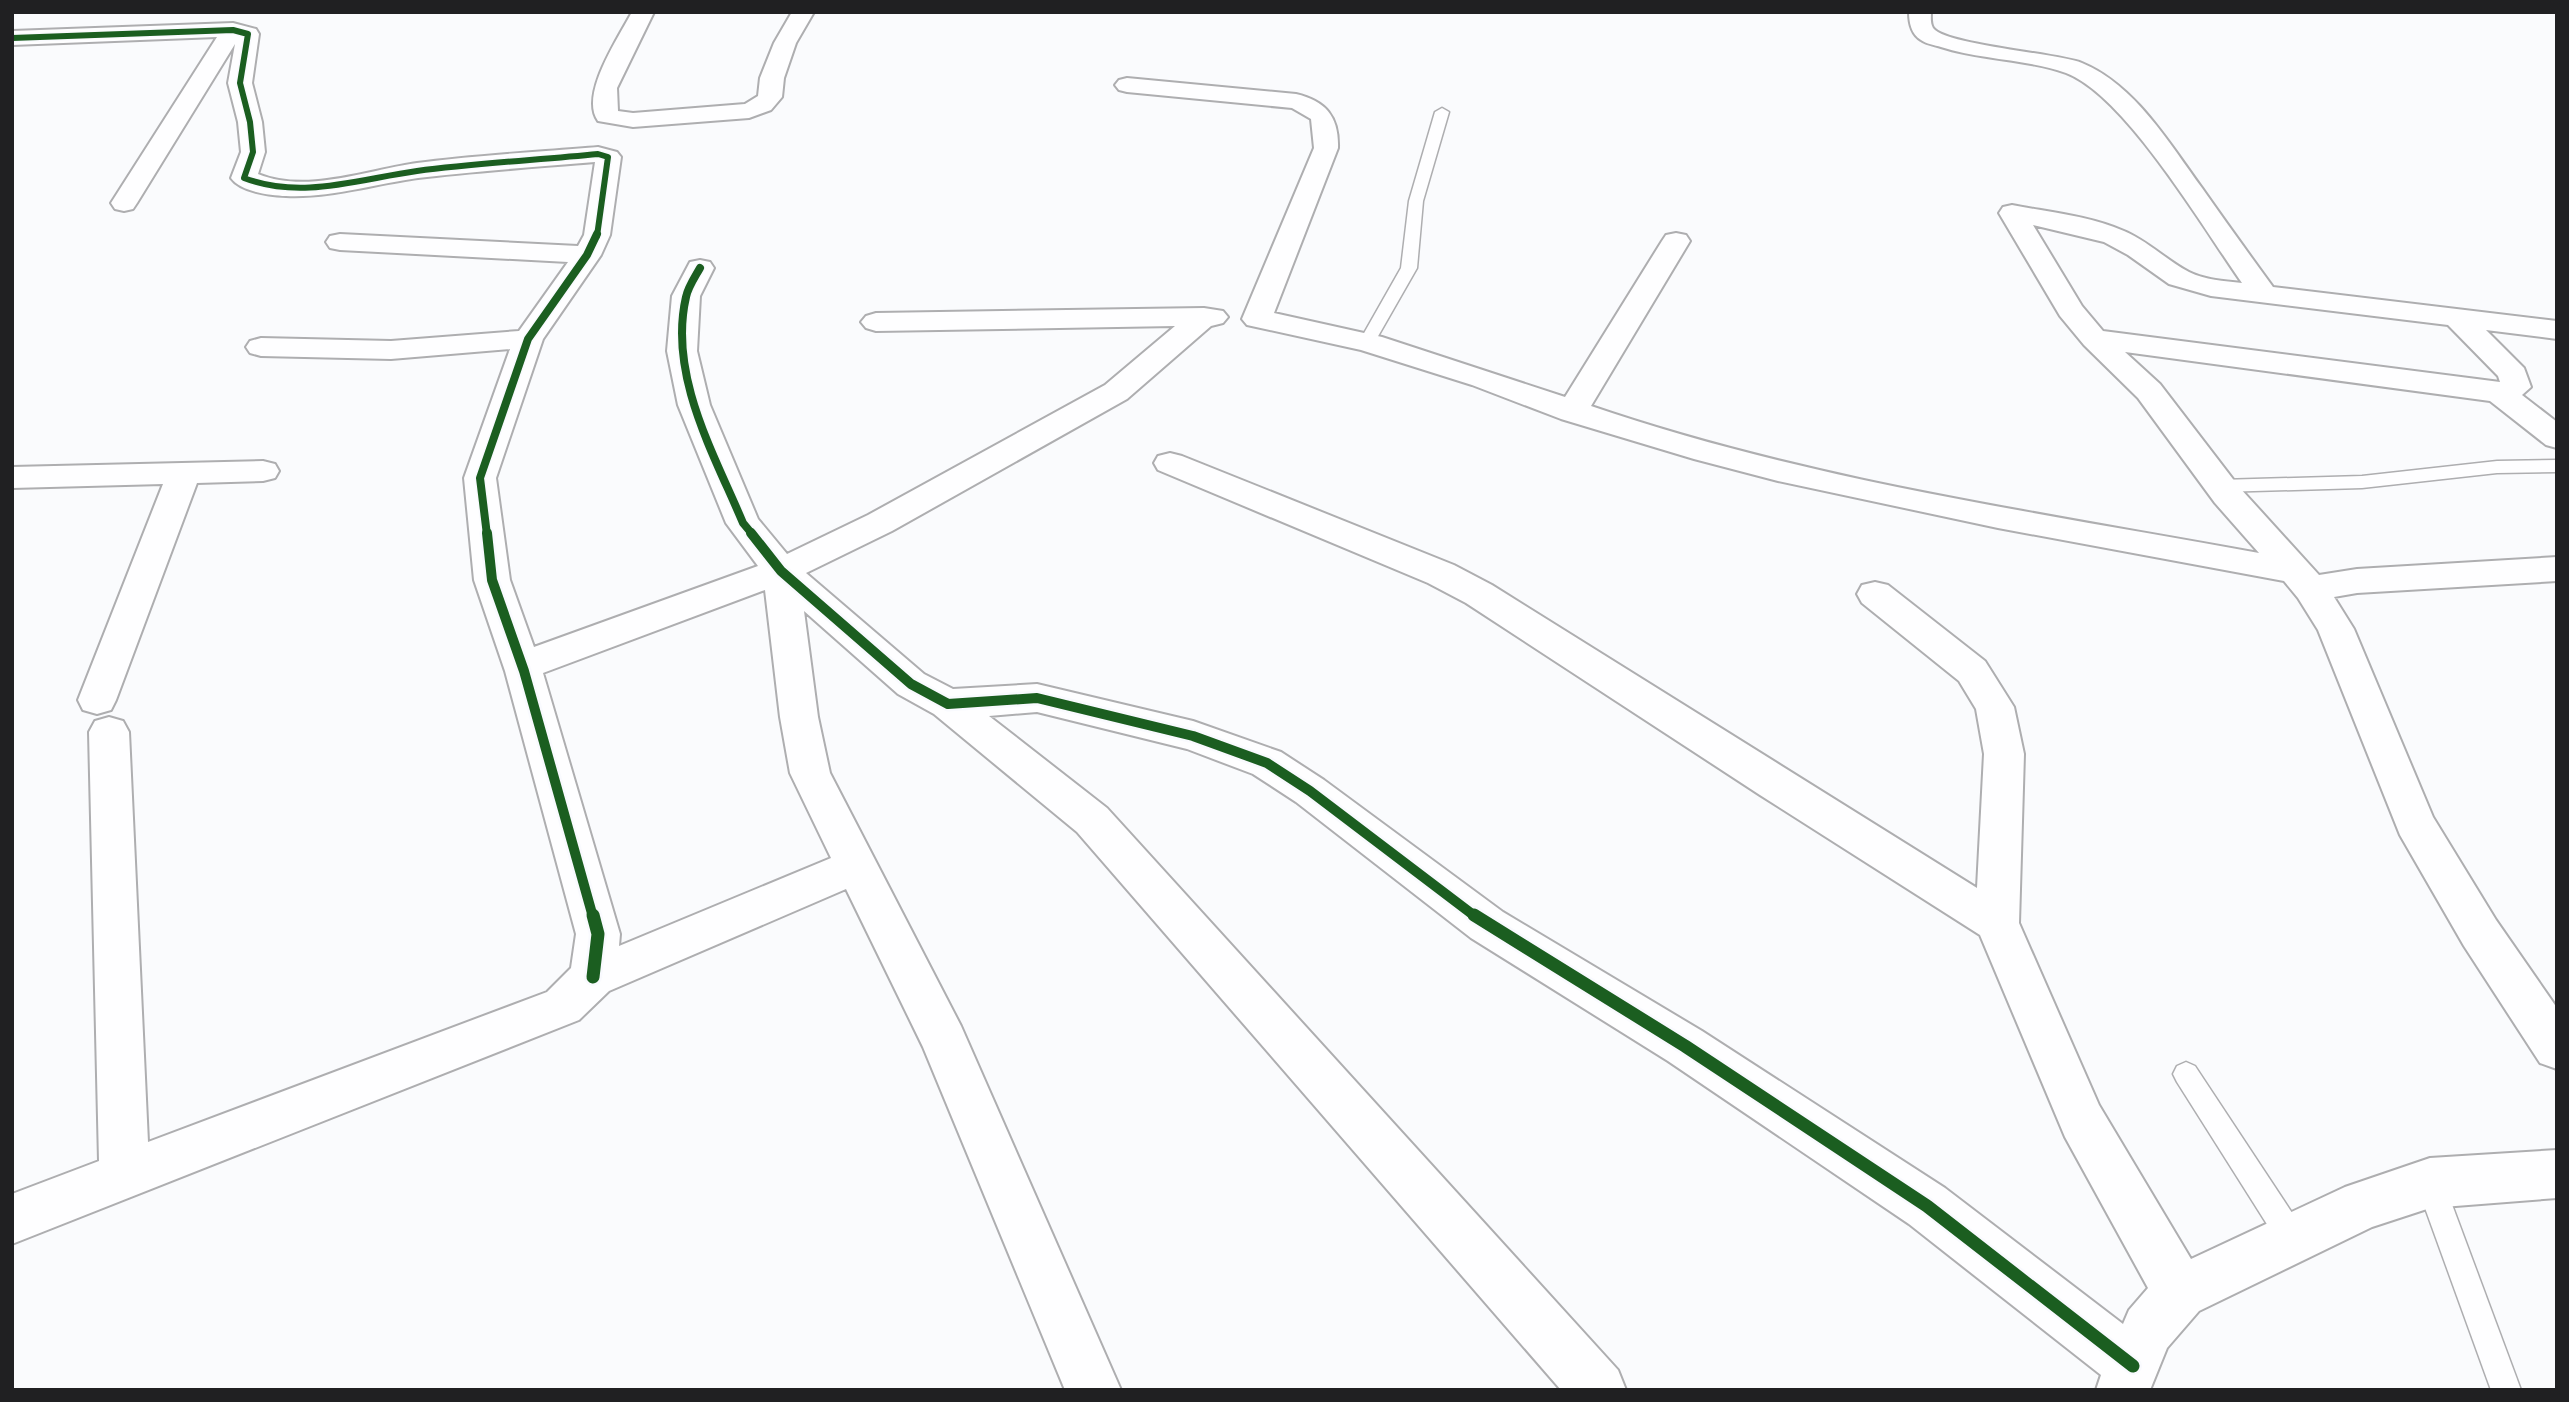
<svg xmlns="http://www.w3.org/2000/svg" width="2569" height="1402" viewBox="0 0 2569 1402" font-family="'Nunito Sans',sans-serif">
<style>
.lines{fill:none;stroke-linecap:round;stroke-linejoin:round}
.service-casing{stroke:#aeaeb0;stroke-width:3}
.minor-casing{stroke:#aeaeb0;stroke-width:4}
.service{fill:#fefeff;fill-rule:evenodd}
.minor{fill:#fefeff;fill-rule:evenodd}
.cycleway-far3-casing{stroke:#f9fafe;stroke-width:9}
.cycleway-far2-casing{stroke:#f9fafe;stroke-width:11}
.cycleway-far1-casing{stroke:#f9fafe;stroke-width:15}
.cycleway-casing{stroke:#f9fafe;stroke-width:18}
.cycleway-far3{stroke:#1b5e20;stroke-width:6}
.cycleway-far2{stroke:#1b5e20;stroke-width:8}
.cycleway-far1{stroke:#1b5e20;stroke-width:10}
.cycleway{stroke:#1b5e20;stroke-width:13}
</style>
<rect width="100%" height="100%" fill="#fafbfd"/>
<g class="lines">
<g class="service-casing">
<g id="service">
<path d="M 1442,108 L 1449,112 L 1423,201 L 1417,268 L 1373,345 L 1361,345 L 1359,342 L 1401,268 L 1409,201 L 1435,112 Z"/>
<path d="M 2557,460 L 2557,472 L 2497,473 L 2362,488 L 2220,492 L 2211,486 L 2220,480 L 2362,476 L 2497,461 Z"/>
<path d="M 2186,1062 L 2195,1066 L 2302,1228 L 2306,1238 L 2302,1248 L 2292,1252 L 2282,1248 L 2177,1082 L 2173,1074 L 2177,1066 Z"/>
<path d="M 2430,1170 L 2440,1174 L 2444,1183 L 2521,1390 L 2491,1390 L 2416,1183 L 2420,1174 Z"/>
</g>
</g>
<g class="minor-casing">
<g id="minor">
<path d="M 632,12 L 654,12 L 617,88 L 618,111 L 633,113 L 745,104 L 758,96 L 760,78 L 774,43 L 792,12 L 814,12 L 796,43 L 784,78 L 782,97 L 771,110 L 749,118 L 633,127 L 598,121 C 579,95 619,37 632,12 Z"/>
<path d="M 1909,12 L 1931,12 C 1931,17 1930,23 1933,28 C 1945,45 2056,53 2082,63 C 2135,85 2169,143 2202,188 C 2225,221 2249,254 2273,287 L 2557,321 L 2557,339 L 2486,330 L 2524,368 L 2531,387 L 2522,395 L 2557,422 L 2557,448 L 2546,445 L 2490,401 L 2125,352 L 2160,384 L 2239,487 L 2319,575 L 2357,569 L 2557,557 L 2557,581 L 2357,593 L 2334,597 L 2354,629 L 2433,817 L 2496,920 L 2557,1008 L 2557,1069 L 2540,1063 L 2464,946 L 2400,835 L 2318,630 L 2298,598 L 2284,581 L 1998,528 L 1778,481 L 1694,459 L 1561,419 L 1472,385 L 1361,350 L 1247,325 L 1242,319 L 1314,148 L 1311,119 L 1292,108 L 1127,92 L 1119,90 L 1115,85 L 1119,80 L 1127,78 L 1296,94 C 1326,101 1339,117 1338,148 L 1274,313 L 1382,337 L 1565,397 L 1662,241 L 1666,235 L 1676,233 L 1686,235 L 1690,241 L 1591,406 C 1807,480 2035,512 2259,553 L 2215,503 L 2138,398 L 2084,345 L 2060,316 L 1999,213 L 2003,207 L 2012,205 C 2048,212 2090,216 2124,231 C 2148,241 2166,260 2189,272 C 2205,280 2224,281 2242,283 C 2204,229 2125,95 2066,73 C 2027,59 1981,60 1941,47 C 1935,45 1926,44 1921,40 C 1911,34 1909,22 1909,12 ZM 2033,225 L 2104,242 L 2128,255 L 2169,284 L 2211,296 L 2448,325 L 2498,376 L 2500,382 L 2103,331 L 2082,306 Z"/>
<path d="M 233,23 L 256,29 L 259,34 L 252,83 L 262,122 L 265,152 L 258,174 C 307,194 367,170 417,163 C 477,155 538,152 598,147 L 617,152 L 621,157 L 610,235 L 601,255 L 543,339 L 496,478 L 510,580 L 534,647 L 758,566 L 726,523 L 678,405 L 667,351 L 672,296 L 690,262 L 700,260 L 710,262 L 714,268 L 700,296 L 697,351 L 710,405 L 758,519 L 787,554 L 868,515 L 1105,385 L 1175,326 L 876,331 L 866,328 L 861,322 L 866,316 L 876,313 L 1204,308 L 1223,311 L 1228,317 L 1223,323 L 1211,326 L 1127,399 L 892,531 L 806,573 L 924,674 L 953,689 L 1037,684 L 1193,721 L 1281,752 L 1324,780 L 1503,912 L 1702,1031 L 1945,1188 L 2123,1324 L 2129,1310 L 2148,1288 L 2065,1137 L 1980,935 L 1760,795 L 1466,603 L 1428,583 L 1158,470 L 1154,463 L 1158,456 L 1170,453 L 1182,456 L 1454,565 L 1492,585 L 1977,888 L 1984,754 L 1976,709 L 1959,681 L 1862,603 L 1857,594 L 1862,585 L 1875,582 L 1888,585 L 1985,661 L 2014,707 L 2024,754 L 2019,923 L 2099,1105 L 2191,1259 L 2345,1187 L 2430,1158 L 2557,1150 L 2557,1198 L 2430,1208 L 2372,1227 L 2199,1311 L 2167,1348 L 2150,1390 L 2096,1390 L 2101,1375 L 1909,1224 L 1668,1061 L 1471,938 L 1296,802 L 1253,774 L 1187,749 L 1037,712 L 989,716 L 1107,808 L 1618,1370 L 1626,1390 L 1561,1390 L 1077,832 L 934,714 L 898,694 L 804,611 L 818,717 L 830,773 L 961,1026 L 1121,1390 L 1065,1390 L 923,1047 L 846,889 L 609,991 L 579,1020 L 12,1244 L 12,1194 L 99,1161 L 89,732 L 95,721 L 109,717 L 123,721 L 129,732 L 148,1142 L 547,992 L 571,968 L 576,934 L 505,671 L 474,580 L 464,478 L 510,349 L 391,359 L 261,356 L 250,353 L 246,347 L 250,341 L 261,338 L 391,341 L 519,331 L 568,262 L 340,250 L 330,248 L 326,242 L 330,236 L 340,234 L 578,246 L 584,235 L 595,162 C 536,167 477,171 418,178 C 374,184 331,198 286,196 C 269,195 241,192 231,178 L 241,152 L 238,122 L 228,83 L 235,44 L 137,203 L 133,209 L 124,211 L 115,209 L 111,203 L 217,37 L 12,45 L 12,31 ZM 765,590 L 780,717 L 790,773 L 831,858 L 619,946 L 620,934 L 543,673 Z"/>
<path d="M 263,461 L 275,464 L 279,471 L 275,478 L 263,481 L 197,483 L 116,700 L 111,710 L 97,714 L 83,710 L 78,700 L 163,484 L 12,488 L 12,467 Z"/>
</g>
</g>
<use href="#service" class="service"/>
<use href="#minor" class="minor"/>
<g class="cycleway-far3-casing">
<path id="cycleway-far3" d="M 12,38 L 233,30 L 248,34 L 240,83 L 250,122 L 253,152 L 244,178 C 301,200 359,179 417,171 C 477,163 538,160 598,154 L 608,157 L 597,236"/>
</g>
<g class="cycleway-far2-casing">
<g id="cycleway-far2">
<path d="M 700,268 C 695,277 688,287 686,297 C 668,375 714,454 743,523 L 753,535"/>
<path d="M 487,535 L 480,478 L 528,339 L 587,255 L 597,234"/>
</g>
</g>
<g class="cycleway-far1-casing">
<g id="cycleway-far1">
<path d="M 487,533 L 492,580 L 524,671 L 593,917"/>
<path d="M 751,533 L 781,571 L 911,684 L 948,704 L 1037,698 L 1193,736 L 1267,763 L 1310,791 L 1476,917"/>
</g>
</g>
<g class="cycleway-casing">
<g id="cycleway">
<path d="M 593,915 L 598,934 L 593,977"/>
<path d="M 1474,915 L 1685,1046 L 1927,1206 L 2133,1366"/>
</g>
</g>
<use href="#cycleway-far3" class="cycleway-far3"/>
<use href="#cycleway-far2" class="cycleway-far2"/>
<use href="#cycleway-far1" class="cycleway-far1"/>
<use href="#cycleway" class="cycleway"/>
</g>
<rect width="2569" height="1402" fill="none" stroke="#202022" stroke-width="28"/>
</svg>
